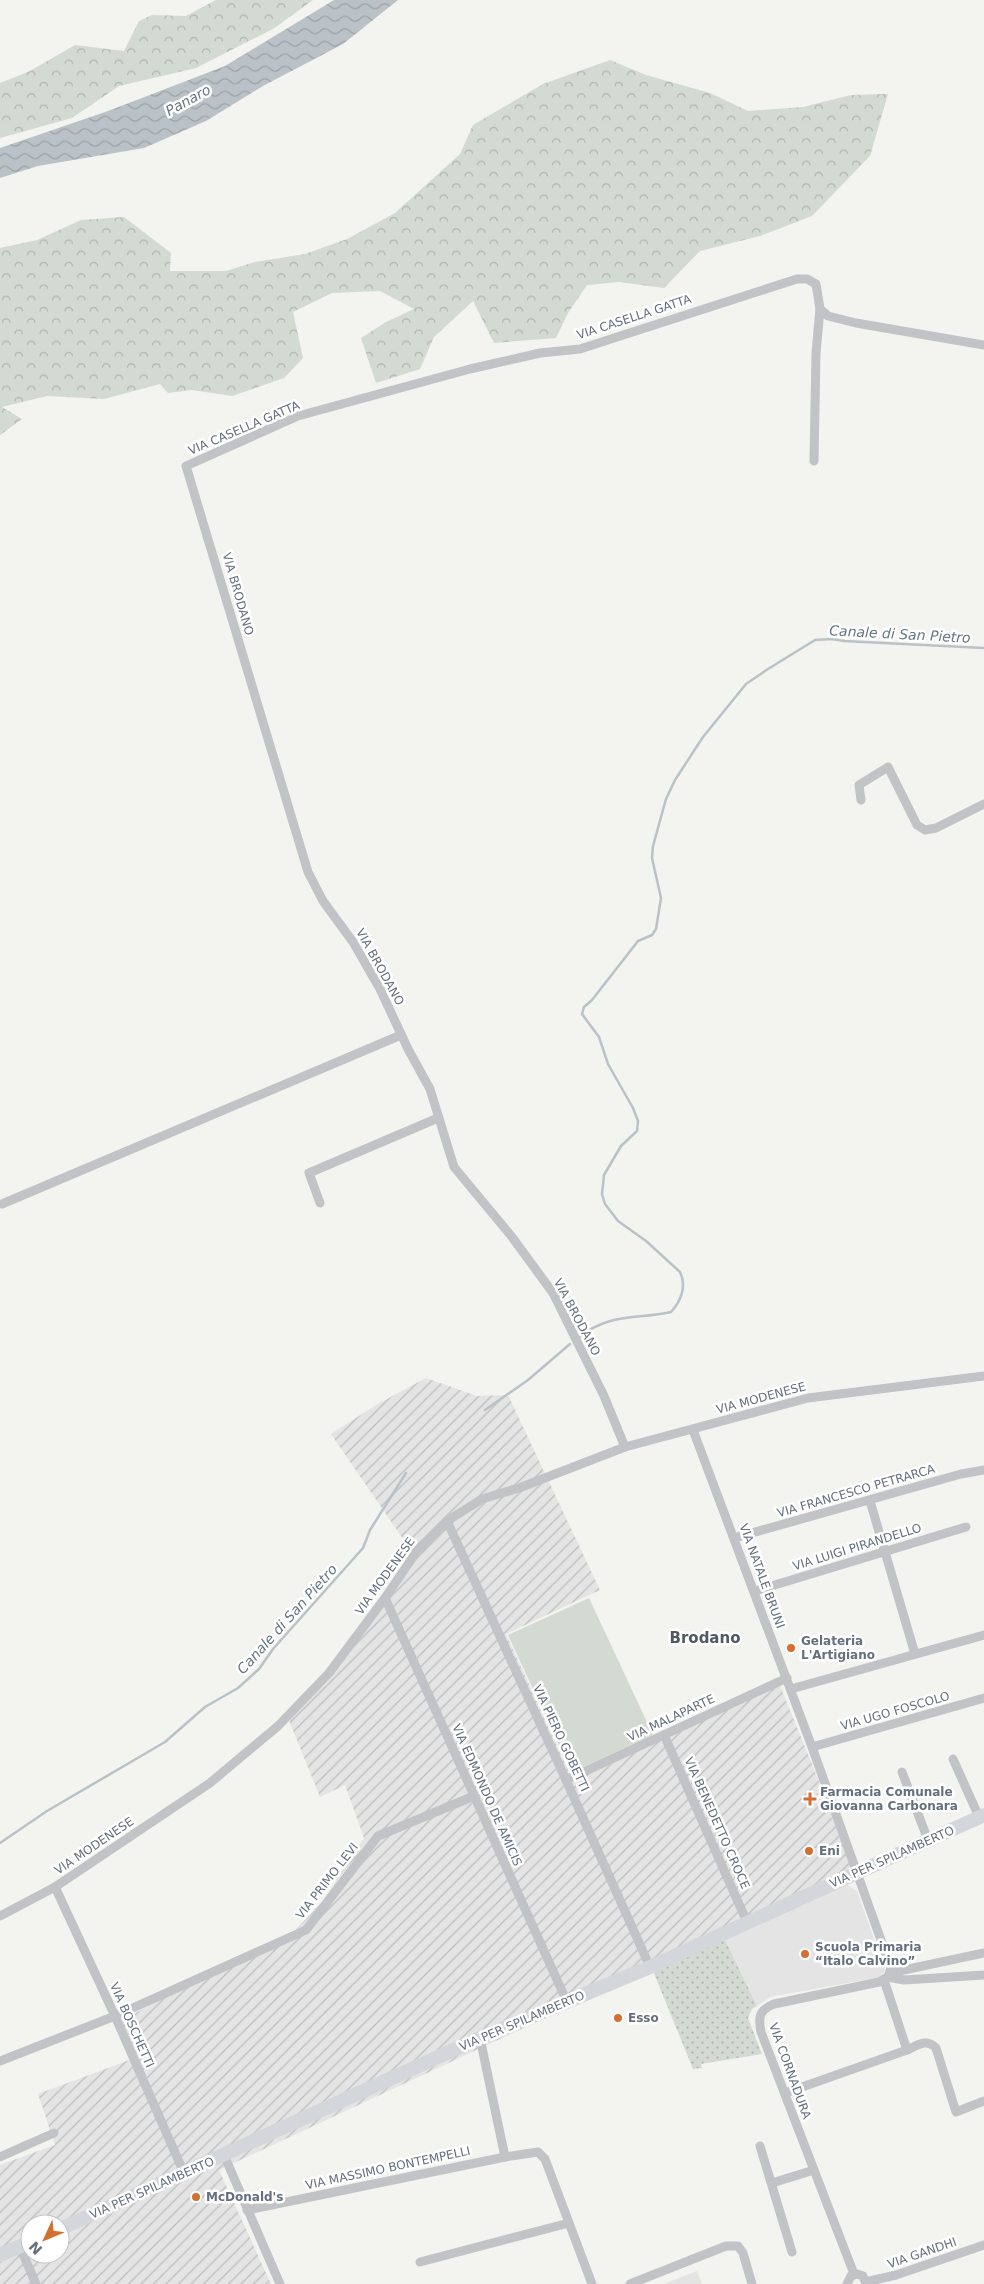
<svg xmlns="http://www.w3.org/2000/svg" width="984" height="2284" viewBox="0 0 984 2284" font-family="'DejaVu Sans',sans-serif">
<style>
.built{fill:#e3e4e3}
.industrial{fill:url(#industrial-furrows);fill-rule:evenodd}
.grass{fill:#d3dad1}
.forest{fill:url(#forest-crowns)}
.park{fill:url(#park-dots)}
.water{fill:url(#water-waves)}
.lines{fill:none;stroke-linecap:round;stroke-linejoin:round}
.stream{stroke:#bbc2c7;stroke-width:2.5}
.minor{stroke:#c1c3c7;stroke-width:9}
.primary{stroke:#d3d6db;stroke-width:14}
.poi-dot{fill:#d26f31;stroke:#fff;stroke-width:2}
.labels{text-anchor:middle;stroke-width:5;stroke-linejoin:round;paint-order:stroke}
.street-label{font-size:12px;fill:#656f7e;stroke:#fff}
.poi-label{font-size:12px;font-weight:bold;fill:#656f7e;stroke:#fff;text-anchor:start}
.water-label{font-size:14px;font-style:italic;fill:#667682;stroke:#fff}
.quarter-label{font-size:15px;font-weight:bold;fill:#525964;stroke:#fff}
</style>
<defs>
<pattern id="industrial-furrows" width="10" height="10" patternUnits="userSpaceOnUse" patternTransform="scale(1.25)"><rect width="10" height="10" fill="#e3e4e3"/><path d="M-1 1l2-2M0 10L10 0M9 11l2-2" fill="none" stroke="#bcbdbd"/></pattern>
<pattern id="forest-crowns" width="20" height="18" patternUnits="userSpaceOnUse" patternTransform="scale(1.25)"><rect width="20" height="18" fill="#d3dad1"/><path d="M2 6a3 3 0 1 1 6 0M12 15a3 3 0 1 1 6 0" fill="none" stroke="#afb5af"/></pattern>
<pattern id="park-dots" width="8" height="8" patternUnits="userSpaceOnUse" patternTransform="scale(1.25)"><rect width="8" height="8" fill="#d3dad1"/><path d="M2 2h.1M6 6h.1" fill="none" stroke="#afb5af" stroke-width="1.8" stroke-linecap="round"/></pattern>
<pattern id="water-waves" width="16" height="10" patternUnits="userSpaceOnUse" patternTransform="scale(1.25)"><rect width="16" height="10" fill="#bbc2c7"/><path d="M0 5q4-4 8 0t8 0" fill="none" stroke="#9ca2a7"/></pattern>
</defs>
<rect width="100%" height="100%" fill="#f3f3f0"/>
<g class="built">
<path d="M 846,1884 L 857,1891 L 885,1970 L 883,1974 L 880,1977 L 770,1997 L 757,2006 L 724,1938 Z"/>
<path d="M 697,2271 L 702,2284 L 664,2284 Z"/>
</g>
<path class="industrial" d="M 426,1378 L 477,1396 L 508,1395 L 600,1590 L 506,1634 L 570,1774 L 777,1678 L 856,1873 L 219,2170 L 271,2284 L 0,2284 L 0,2165 L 55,2145 L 38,2094 L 132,2059 L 121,2020 L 291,1935 L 322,1902 L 364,1838 L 345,1785 L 320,1797 L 288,1718 L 359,1630 L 414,1555 L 331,1434 L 376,1405 ZM 30,2224 L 60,2224 L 60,2254 L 30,2254 Z"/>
<path class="grass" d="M 589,1598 L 653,1735 L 574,1771 L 570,1769 L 508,1635 Z"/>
<g class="forest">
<path d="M 216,0 L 313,0 L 273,29 L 196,68 L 119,86 L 72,118 L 0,138 L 0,83 L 30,71 L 75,45 L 124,51 L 139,21 L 152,15 L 186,16 Z"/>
<path d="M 610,60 L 646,75 L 710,93 L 748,111 L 803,107 L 851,95 L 888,94 L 870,156 L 812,216 L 760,236 L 700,251 L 664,288 L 619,282 L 587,285 L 568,313 L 556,338 L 494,343 L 473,301 L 434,337 L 420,369 L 376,383 L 361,338 L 386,322 L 414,309 L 380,291 L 332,293 L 293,312 L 303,358 L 284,378 L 232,396 L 192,390 L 168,393 L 160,384 L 104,399 L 47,396 L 2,407 L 22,419 L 0,435 L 0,248 L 37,240 L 81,220 L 124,217 L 171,253 L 170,271 L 226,271 L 255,262 L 305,254 L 347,239 L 395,213 L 460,154 L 473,125 L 543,84 Z"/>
</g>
<path class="park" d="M 724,1938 L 757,2006 L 752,2009 L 748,2018 L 762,2054 L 701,2064 L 702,2068 L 693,2069 L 653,1971 Z"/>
<path class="water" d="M 334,0 L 398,0 L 343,44 L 263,86 L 206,121 L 144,148 L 38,166 L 0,178 L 0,148 L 108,111 L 225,66 Z"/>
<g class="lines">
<g class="stream">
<path d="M 578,1338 C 610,1312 635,1320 671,1312 C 681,1301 687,1286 680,1272 L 646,1241 L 618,1221 L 605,1204 L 602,1194 L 604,1175 L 621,1146 L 637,1131 L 638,1121 L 633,1108 L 608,1064 L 599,1037 L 582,1014 L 584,1007 L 592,1000 L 638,941 L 652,935 L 656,929 L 661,898 L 652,858 L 653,846 L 666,799 L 675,780 L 703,737 L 746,684 L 768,669 L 815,640 L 832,639 L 844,641 L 984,648"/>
<path d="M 485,1410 L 528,1380 L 570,1344"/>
<path d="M 0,1843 L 47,1811 L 165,1742 L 205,1707 L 238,1688 L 259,1669 L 273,1649 L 363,1548 L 370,1530 L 406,1473"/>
</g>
<g class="minor">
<path d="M 814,461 L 816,353 L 820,309"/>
<path d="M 861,800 L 859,785 L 888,767 L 917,825 L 925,830 L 936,828 L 984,804"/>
<path d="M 320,1203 L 309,1173 L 438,1118"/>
<path d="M 2,1204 L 401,1035"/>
<path d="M 693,1430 L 812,1747 L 891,1968 L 888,1977 L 879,1982 L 774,2004 C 759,2010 758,2017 761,2032 L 854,2274"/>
<path d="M 625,1447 L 604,1396 L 553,1293 L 512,1237 L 454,1167 L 430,1089 L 408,1049 L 380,989 L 353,942 L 323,901 L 308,872 L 186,466 L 298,416 L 470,369 L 540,353 L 580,349 L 797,279 L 807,279 L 816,284 L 820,309 L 828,316 L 856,323 L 984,345"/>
<path d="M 870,1501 L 915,1654"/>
<path d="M 447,1521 L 566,1780 L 650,1967"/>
<path d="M 734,1538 L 961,1474 L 984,1470"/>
<path d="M 755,1591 L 966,1527"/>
<path d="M 385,1598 L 567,2002"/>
<path d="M 791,1689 L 984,1635"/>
<path d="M 664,1735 L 747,1922"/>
<path d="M 812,1747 L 984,1698"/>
<path d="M 953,1759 L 979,1817"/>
<path d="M 902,1772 L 928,1840"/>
<path d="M 566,1780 L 787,1678"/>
<path d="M 55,1887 L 115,2016 L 184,2173"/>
<path d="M 0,1916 L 55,1887 L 210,1783 L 278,1726 L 329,1673 L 385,1598 L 417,1551 L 447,1521 L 482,1499 L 519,1488 L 625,1447 L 808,1398 L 984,1376"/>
<path d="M 890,1973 L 984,1953"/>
<path d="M 888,1977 L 904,1980 L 984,1975"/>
<path d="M 884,1980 L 907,2050"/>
<path d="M 480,2038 L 505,2157"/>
<path d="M 0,2061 L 115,2016 L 306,1930 L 378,1836 L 474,1796"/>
<path d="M 785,2093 L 907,2050 C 918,2045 927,2038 936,2048 L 956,2112 L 984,2101"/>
<path d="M 760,2146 L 792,2252"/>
<path d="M 224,2155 L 280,2284"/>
<path d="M 0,2157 L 54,2133"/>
<path d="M 772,2183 L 814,2170"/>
<path d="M 247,2210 L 505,2157 L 538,2152 L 545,2159 L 592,2284"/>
<path d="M 20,2247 L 36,2284"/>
<path d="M 420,2262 L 569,2223"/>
<path d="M 866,2282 L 896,2275 L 984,2245"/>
<path d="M 630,2284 L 726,2246 L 738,2246 L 743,2253 L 752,2284"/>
<path d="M 847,2284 L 851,2276 L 857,2274 L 863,2276 L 866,2284"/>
</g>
<g class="primary">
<path d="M 60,2229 L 480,2038 L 650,1967 L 984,1815"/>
<path d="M 0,2255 L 30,2242"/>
</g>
</g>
<g class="poi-dot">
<circle cx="791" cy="1648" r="5"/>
<path d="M807.5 1791.5h5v5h5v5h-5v5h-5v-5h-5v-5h5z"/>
<circle cx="809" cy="1851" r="5"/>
<circle cx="805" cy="1954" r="5"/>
<circle cx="618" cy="2018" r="5"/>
<circle cx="196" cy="2197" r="5"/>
</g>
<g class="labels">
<g class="street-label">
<text transform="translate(634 317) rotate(-18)" y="4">VIA CASELLA GATTA</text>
<text transform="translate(244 428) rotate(-23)" y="4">VIA CASELLA GATTA</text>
<text transform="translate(238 594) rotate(74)" y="4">VIA BRODANO</text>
<text transform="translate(380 967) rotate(61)" y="4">VIA BRODANO</text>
<text transform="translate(577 1317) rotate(62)" y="4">VIA BRODANO</text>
<text transform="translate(761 1398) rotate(-15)" y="4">VIA MODENESE</text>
<text transform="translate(856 1491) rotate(-16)" y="4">VIA FRANCESCO PETRARCA</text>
<text transform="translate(857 1547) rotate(-17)" y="4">VIA LUIGI PIRANDELLO</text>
<text transform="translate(385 1576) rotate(-54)" y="4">VIA MODENESE</text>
<text transform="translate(762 1576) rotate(70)" y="4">VIA NATALE BRUNI</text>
<text transform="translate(895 1711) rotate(-16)" y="4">VIA UGO FOSCOLO</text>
<text transform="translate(671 1718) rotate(-25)" y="4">VIA MALAPARTE</text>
<text transform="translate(561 1738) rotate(65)" y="4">VIA PIERO GOBETTI</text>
<text transform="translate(487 1795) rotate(66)" y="4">VIA EDMONDO DE AMICIS</text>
<text transform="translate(717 1823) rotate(66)" y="4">VIA BENEDETTO CROCE</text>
<text transform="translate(94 1846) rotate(-34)" y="4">VIA MODENESE</text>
<text transform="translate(892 1857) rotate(-24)" y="4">VIA PER SPILAMBERTO</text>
<text transform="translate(327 1881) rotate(-52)" y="4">VIA PRIMO LEVI</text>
<text transform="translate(522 2021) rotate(-23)" y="4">VIA PER SPILAMBERTO</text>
<text transform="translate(132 2025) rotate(66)" y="4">VIA BOSCHETTI</text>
<text transform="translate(790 2071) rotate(70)" y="4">VIA CORNADURA</text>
<text transform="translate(388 2168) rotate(-12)" y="4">VIA MASSIMO BONTEMPELLI</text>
<text transform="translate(152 2188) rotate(-24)" y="4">VIA PER SPILAMBERTO</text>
<text transform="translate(922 2253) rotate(-19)" y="4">VIA GANDHI</text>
</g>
<g class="poi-label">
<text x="801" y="1645">Gelateria<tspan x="801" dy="14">L'Artigiano</tspan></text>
<text x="820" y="1796">Farmacia Comunale<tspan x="820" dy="14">Giovanna Carbonara</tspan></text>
<text x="819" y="1855">Eni</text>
<text x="815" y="1951">Scuola Primaria<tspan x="815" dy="14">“Italo Calvino”</tspan></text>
<text x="628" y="2022">Esso</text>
<text x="206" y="2201">McDonald's</text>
</g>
<g class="water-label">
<text transform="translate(188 100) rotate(-29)" y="5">Panaro</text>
<text transform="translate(900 634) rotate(3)" y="5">Canale di San Pietro</text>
<text transform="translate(287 1619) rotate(-48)" y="5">Canale di San Pietro</text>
</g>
<g class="quarter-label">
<text x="705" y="1643">Brodano</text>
</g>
</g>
<g transform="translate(45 2239) rotate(226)"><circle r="24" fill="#ffffff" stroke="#c1c5cb"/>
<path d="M0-4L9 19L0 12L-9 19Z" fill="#d26f31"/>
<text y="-8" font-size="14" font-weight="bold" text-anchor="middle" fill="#656f7e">N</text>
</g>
</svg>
